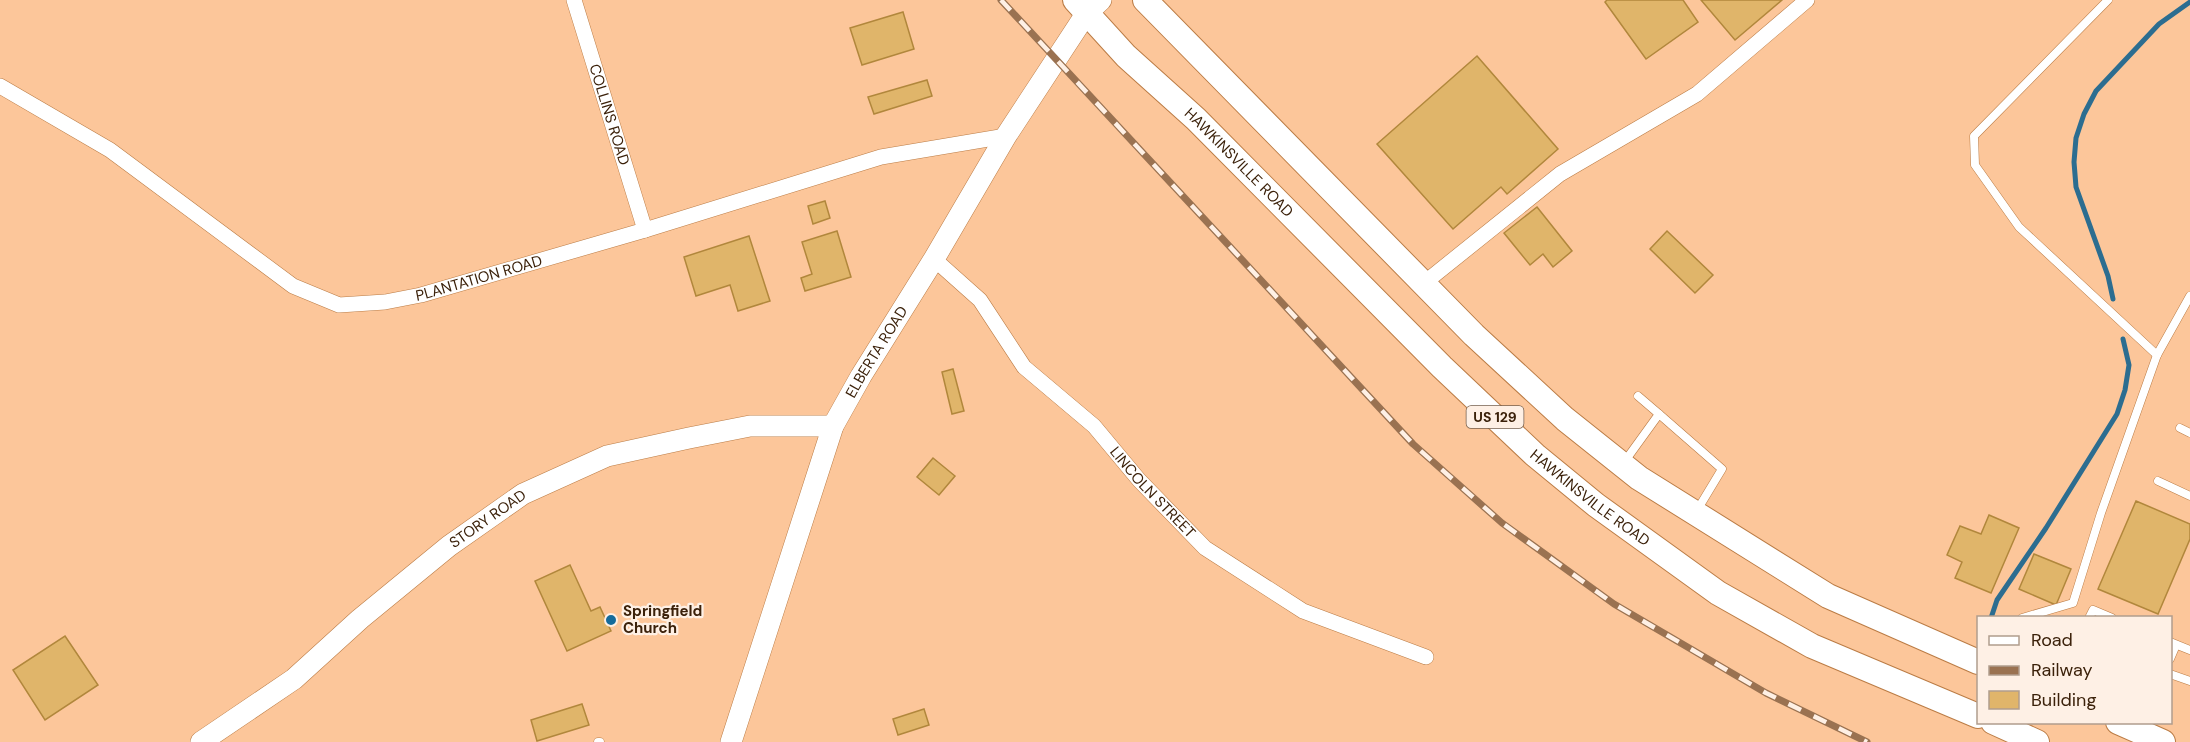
<svg xmlns="http://www.w3.org/2000/svg" width="2190" height="742" viewBox="0 0 2190 742" font-family="'DM Sans',sans-serif">
<style>
.lines{fill:none;stroke-linecap:round;stroke-linejoin:round}
.stream{stroke:#2c6d90;stroke-width:5}
.building{fill:#e0b56a;stroke:#b1873c;stroke-width:1.5}
.lane-casing{stroke:#bb7c45;stroke-width:9}
.street-casing{stroke:#bb7c45;stroke-width:16}
.secondary-casing{stroke:#bb7c45;stroke-width:22}
.primary-casing{stroke:#bb7c45;stroke-width:26}
.lane{stroke:#fff;stroke-width:8}
.street{stroke:#fff;stroke-width:15}
.secondary{stroke:#fff;stroke-width:21}
.primary{stroke:#fff;stroke-width:24}
.rail-casing{stroke:#9a7251;stroke-width:7}
.rail{stroke:#fef0e5;stroke-width:4.5;stroke-dasharray:14;stroke-linecap:butt}
.poi-dot{fill:#156b9b;stroke:#fef0e5;stroke-width:2}
.labels{text-anchor:middle;stroke-width:4.5;stroke-linejoin:round;paint-order:stroke}
.shield{fill:#fef0e5;stroke:#765f4c;stroke-width:1.5}
.shield-label{font-size:14px;font-weight:bold;fill:#3b210a}
.street-label{font-size:15px;fill:#3b210a;stroke:#fef0e5}
.poi-label{font-size:15px;font-weight:bold;fill:#3b210a;stroke:#fef0e5;text-anchor:start}
</style>
<rect width="100%" height="100%" fill="#fcc69a"/>
<g class="lines">
<g class="stream">
<path d="M 2113,299 L 2108,276 L 2076,187 L 2074,162 L 2076,138 L 2084,114 L 2096,91 L 2159,24 L 2190,2"/>
<path d="M 1991,618 L 1997,600 L 2046,528 L 2117,414 L 2125,390 L 2129,365 L 2123,339"/>
</g>
</g>
<g class="building">
<path d="M 1607,0 L 1683,0 L 1698,22 L 1646,59 L 1605,2 Z"/>
<path d="M 1701,0 L 1782,0 L 1735,40 Z"/>
<path d="M 903,12 L 914,49 L 862,65 L 850,28 Z"/>
<path d="M 1477,56 L 1558,149 L 1507,194 L 1501,187 L 1453,229 L 1377,144 Z"/>
<path d="M 927,80 L 932,96 L 874,114 L 868,97 Z"/>
<path d="M 825,201 L 830,218 L 813,224 L 808,206 Z"/>
<path d="M 1537,207 L 1572,251 L 1553,267 L 1543,254 L 1530,265 L 1504,233 Z"/>
<path d="M 837,231 L 851,277 L 805,291 L 801,278 L 812,274 L 802,242 Z"/>
<path d="M 1667,231 L 1713,275 L 1695,293 L 1650,249 Z"/>
<path d="M 749,236 L 770,301 L 738,311 L 730,285 L 696,296 L 684,257 Z"/>
<path d="M 953,369 L 964,411 L 952,414 L 942,372 Z"/>
<path d="M 933,458 L 955,476 L 939,495 L 917,477 Z"/>
<path d="M 2136,501 L 2190,524 L 2190,539 L 2158,614 L 2098,589 Z"/>
<path d="M 1989,515 L 2019,528 L 1991,593 L 1955,578 L 1962,562 L 1947,555 L 1960,526 L 1981,534 Z"/>
<path d="M 2034,554 L 2071,569 L 2056,605 L 2019,589 Z"/>
<path d="M 570,565 L 591,611 L 600,607 L 611,631 L 567,651 L 535,581 Z"/>
<path d="M 65,636 L 98,685 L 45,720 L 13,670 Z"/>
<path d="M 582,704 L 589,725 L 537,741 L 531,720 Z"/>
<path d="M 924,709 L 929,725 L 898,735 L 893,719 Z"/>
</g>
<g class="lines">
<g class="lane-casing">
<g id="lane">
<path d="M 2108,0 L 1974,136 L 1975,165 L 2019,227 L 2157,355"/>
<path d="M 1638,396 L 1659,414"/>
<path d="M 2180,428 L 2190,433"/>
<path d="M 1625,461 L 1659,414 L 1722,469 L 1696,512"/>
<path d="M 2158,481 L 2190,496"/>
<path d="M 2022,618 L 2073,603 L 2101,513 L 2157,355 L 2190,296"/>
<path d="M 2089,618 L 2093,610 L 2112,618"/>
<path d="M 2170,642 L 2190,650"/>
<path d="M 2170,659 L 2176,645"/>
<path d="M 2170,674 L 2190,681"/>
<path d="M 598,742 L 600,742"/>
</g>
</g>
<g class="street-casing">
<g id="street">
<path id="s1" d="M 574,0 L 645,230"/>
<path id="s2" d="M 0,86 L 110,150 L 293,286 L 339,305 L 385,302 L 421,295 L 645,230 L 881,157 L 1006,136"/>
<path id="s3" d="M 934,259 L 980,300 L 1024,367 L 1094,426 L 1139,480 L 1205,548 L 1303,611 L 1426,657"/>
<path d="M 1423,284 L 1560,174 L 1697,94 L 1807,0"/>
</g>
</g>
<g class="secondary-casing">
<g id="secondary">
<path id="s4" d="M 201,742 L 294,679 L 360,619 L 449,546 L 523,494 L 607,456 L 689,438 L 750,426 L 833,426"/>
<path id="s5" d="M 731,742 L 833,426 L 861,376 L 934,259 L 1006,136 L 1086,14 L 1101,0"/>
</g>
</g>
<g class="primary-casing">
<g id="primary">
<path id="s6" d="M 1075,0 L 1126,56 L 1196,119 L 1442,367 L 1535,455 L 1596,505 L 1718,593 L 1812,646 L 1978,716"/>
<path d="M 1145,0 L 1474,335 L 1565,419 L 1639,478 L 1828,596 L 1978,662"/>
<path d="M 1993,722 L 2037,742"/>
<path d="M 2118,722 L 2163,742"/>
</g>
</g>
<use href="#lane" class="lane"/>
<use href="#street" class="street"/>
<use href="#secondary" class="secondary"/>
<use href="#primary" class="primary"/>
<g class="rail-casing">
<path id="rail" d="M 1001,0 L 1413,444 L 1502,523 L 1614,604 L 1766,693 L 1867,742"/>
</g>
<use href="#rail" class="rail"/>
</g>
<circle class="poi-dot" cx="611" cy="620" r="6"/>
<g class="labels">
<rect class="shield" x="1466.5" y="406" width="57" height="22" rx="4.5"/>
<g class="shield-label">
<text x="1495" y="422">US 129</text>
</g>
<g class="street-label">
<text dy="5" stroke="none"><textPath href="#s1" startOffset="120">COLLINS ROAD</textPath></text>
<text dy="5" stroke="none"><textPath href="#s6" startOffset="231">HAWKINSVILLE ROAD</textPath></text>
<text dy="5" stroke="none"><textPath href="#s2" startOffset="548">PLANTATION ROAD</textPath></text>
<text dy="5" stroke="none"><textPath href="#s5" startOffset="418">ELBERTA ROAD</textPath></text>
<text dy="5" stroke="none"><textPath href="#s3" startOffset="322">LINCOLN STREET</textPath></text>
<text dy="5" stroke="none"><textPath href="#s6" startOffset="717">HAWKINSVILLE ROAD</textPath></text>
<text dy="5" stroke="none"><textPath href="#s4" startOffset="364">STORY ROAD</textPath></text>
</g>
<g class="poi-label">
<text x="623" y="616">Springfield<tspan x="623" dy="17">Church</tspan></text>
</g>
</g>
<rect x="1977" y="616" width="195" height="108" fill="#fef0e5" stroke="#b09d8d" stroke-width="1.5"/>
<rect x="1989" y="636" width="30" height="9" fill="#ffffff" stroke="#b09d8d" stroke-width="1.5"/>
<text x="2031" y="646" font-size="18" fill="#3b210a">Road</text>
<rect x="1989" y="666" width="30" height="9" fill="#9a7251" stroke="#b09d8d" stroke-width="1.5"/>
<text x="2031" y="676" font-size="18" fill="#3b210a">Railway</text>
<rect x="1989" y="691" width="30" height="18" fill="#e0b56a" stroke="#b09d8d" stroke-width="1.5"/>
<text x="2031" y="706" font-size="18" fill="#3b210a">Building</text>
</svg>
